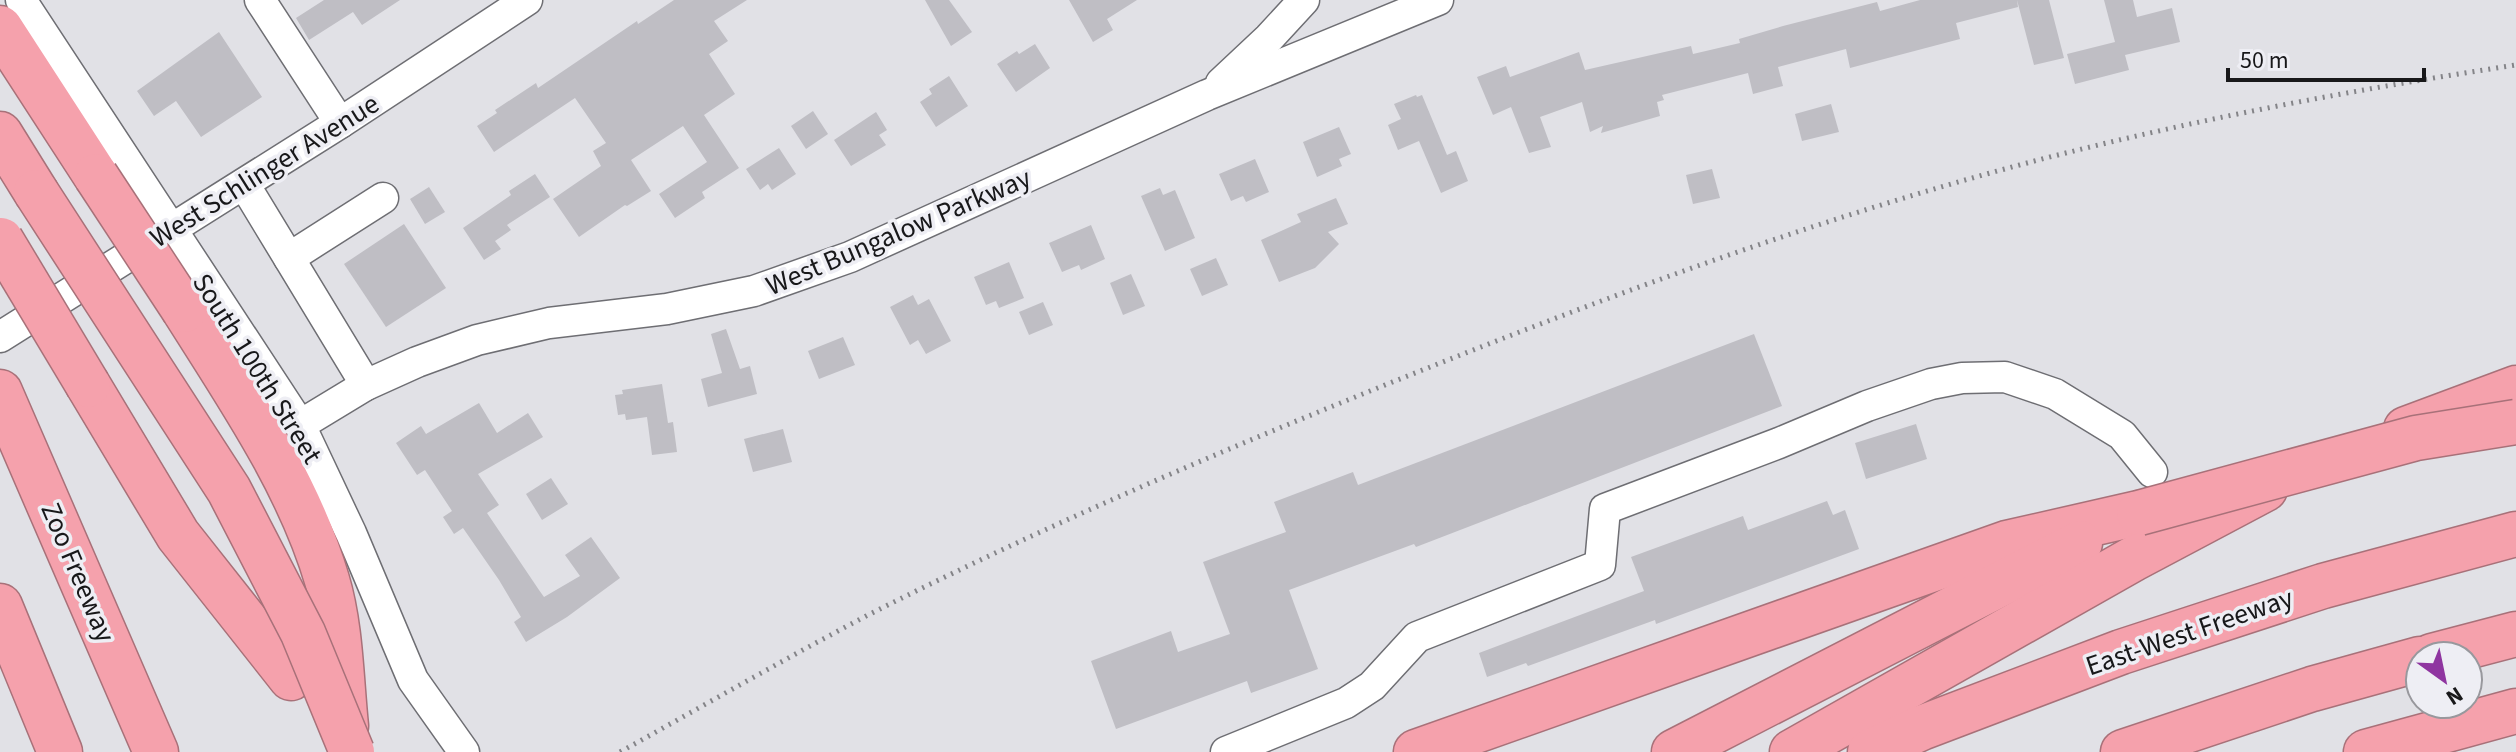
<svg xmlns="http://www.w3.org/2000/svg" width="2516" height="752" viewBox="0 0 2516 752" font-family="'Source Sans 3',sans-serif">
<style>
.building{fill:#bfbec4}
.lines{fill:none;stroke-linecap:round;stroke-linejoin:round}
.minor-casing{stroke:#6e6e73;stroke-width:33}
.highway-casing{stroke:#a87179;stroke-width:47}
.path{stroke:#848488;stroke-width:5;stroke-dasharray:2 6;stroke-linecap:butt}
.minor{stroke:#fff;stroke-width:30}
.highway{stroke:#f5a1ac;stroke-width:44}
.highway-bridge-casing{stroke:#a87179;stroke-width:47;stroke-linecap:butt}
.highway-bridge{stroke:#f5a1ac;stroke-width:44}
.labels{text-anchor:middle;stroke-width:7;stroke-linejoin:round;paint-order:stroke}
.street-label{font-size:28px;fill:#18181a;stroke:#eeeef4}
</style>
<rect width="100%" height="100%" fill="#e1e1e6"/>
<g class="building">
<path d="M 324,0 L 400,0 L 362,25 L 353,12 L 309,40 L 296,18 Z"/>
<path d="M 674,0 L 747,0 L 714,21 L 728,41 L 709,54 L 735,94 L 704,115 L 739,168 L 702,192 L 705,198 L 675,218 L 659,194 L 707,162 L 683,126 L 631,160 L 651,191 L 627,206 L 625,205 L 579,237 L 553,199 L 601,166 L 593,151 L 606,143 L 575,98 L 494,152 L 477,126 L 497,113 L 495,110 L 536,83 L 538,88 L 637,21 L 638,24 Z"/>
<path d="M 925,0 L 949,0 L 972,32 L 951,46 Z"/>
<path d="M 1069,0 L 1137,0 L 1107,19 L 1113,30 L 1093,42 Z"/>
<path d="M 1920,0 L 2049,0 L 2064,58 L 2034,65 L 2017,0 L 2018,7 L 1956,23 L 1960,39 L 1850,68 L 1846,49 L 1778,67 L 1783,86 L 1753,94 L 1748,73 L 1662,95 L 1664,100 L 1657,102 L 1660,116 L 1601,133 L 1603,126 L 1590,132 L 1582,102 L 1540,117 L 1551,147 L 1529,153 L 1511,107 L 1493,115 L 1477,77 L 1506,66 L 1510,77 L 1579,52 L 1585,70 L 1691,46 L 1693,54 L 1740,43 L 1739,39 L 1783,26 L 1877,2 L 1880,11 Z"/>
<path d="M 2104,0 L 2133,0 L 2137,17 L 2172,8 L 2180,42 L 2125,55 L 2129,70 L 2075,84 L 2067,54 L 2115,42 Z"/>
<path d="M 219,32 L 262,97 L 201,137 L 176,101 L 154,116 L 137,91 Z"/>
<path d="M 1035,44 L 1050,68 L 1016,92 L 997,64 L 1017,51 L 1019,54 Z"/>
<path d="M 949,76 L 968,106 L 936,127 L 920,102 L 932,94 L 929,89 Z"/>
<path d="M 1416,95 L 1417,97 L 1422,95 L 1447,155 L 1456,151 L 1468,181 L 1441,193 L 1419,141 L 1398,150 L 1388,125 L 1401,119 L 1394,104 Z"/>
<path d="M 1831,104 L 1839,132 L 1802,141 L 1795,114 Z"/>
<path d="M 813,111 L 828,134 L 806,149 L 791,126 Z"/>
<path d="M 876,112 L 887,130 L 879,135 L 886,145 L 851,166 L 834,140 Z"/>
<path d="M 1339,127 L 1351,154 L 1339,159 L 1342,166 L 1317,177 L 1303,142 Z"/>
<path d="M 779,148 L 796,174 L 772,190 L 768,184 L 760,190 L 746,169 Z"/>
<path d="M 1255,159 L 1269,192 L 1246,202 L 1243,196 L 1231,201 L 1219,174 Z"/>
<path d="M 1712,169 L 1720,198 L 1693,204 L 1686,175 Z"/>
<path d="M 535,174 L 550,197 L 507,225 L 511,230 L 495,241 L 501,249 L 484,260 L 463,228 L 511,195 L 509,191 Z"/>
<path d="M 429,187 L 445,212 L 425,224 L 410,199 Z"/>
<path d="M 1160,188 L 1163,195 L 1175,190 L 1195,238 L 1165,251 L 1141,196 Z"/>
<path d="M 1336,198 L 1348,224 L 1328,232 L 1339,244 L 1315,268 L 1279,282 L 1261,240 L 1301,222 L 1297,214 Z"/>
<path d="M 404,224 L 446,288 L 386,327 L 344,264 Z"/>
<path d="M 1091,225 L 1105,259 L 1081,270 L 1079,265 L 1062,272 L 1049,243 Z"/>
<path d="M 1216,258 L 1228,285 L 1202,296 L 1190,269 Z"/>
<path d="M 1009,262 L 1024,298 L 999,308 L 996,301 L 986,305 L 974,277 Z"/>
<path d="M 1131,274 L 1145,306 L 1123,315 L 1110,283 Z"/>
<path d="M 913,295 L 918,305 L 929,299 L 951,341 L 926,354 L 918,340 L 910,345 L 890,307 Z"/>
<path d="M 1043,302 L 1053,325 L 1029,335 L 1019,312 Z"/>
<path d="M 726,329 L 740,369 L 750,366 L 757,394 L 708,407 L 701,379 L 722,373 L 711,334 Z"/>
<path d="M 1754,334 L 1782,406 L 1416,547 L 1414,544 L 1289,590 L 1318,669 L 1251,693 L 1247,681 L 1116,729 L 1091,661 L 1171,631 L 1178,652 L 1230,634 L 1203,562 L 1286,532 L 1274,502 L 1353,472 L 1358,485 Z"/>
<path d="M 843,337 L 855,365 L 819,379 L 808,351 Z"/>
<path d="M 662,384 L 668,423 L 673,422 L 677,452 L 652,455 L 647,417 L 626,420 L 625,414 L 618,415 L 615,395 L 623,394 L 622,390 Z"/>
<path d="M 479,403 L 497,433 L 528,413 L 543,437 L 478,474 L 499,505 L 487,513 L 539,590 L 544,597 L 580,576 L 565,555 L 591,537 L 620,578 L 567,617 L 526,642 L 514,622 L 521,617 L 499,580 L 463,528 L 454,534 L 443,517 L 452,511 L 425,470 L 417,475 L 396,443 L 421,426 L 426,434 Z"/>
<path d="M 1916,424 L 1927,459 L 1866,479 L 1855,443 Z"/>
<path d="M 783,429 L 792,462 L 753,472 L 744,439 Z"/>
<path d="M 551,478 L 568,504 L 542,520 L 526,494 Z"/>
<path d="M 1827,501 L 1833,515 L 1845,510 L 1859,549 L 1656,624 L 1655,620 L 1528,666 L 1526,663 L 1487,677 L 1479,653 L 1644,591 L 1631,557 L 1743,516 L 1748,530 Z"/>
</g>
<g class="lines">
<g class="minor-casing">
<g id="minor">
<path d="M 21,0 L 300,425 L 351,533 L 413,680 L 464,752"/>
<path d="M 260,0 L 340,123"/>
<path d="M 1221,83 L 1269,38 L 1304,0"/>
<path d="M 244,184 L 366,385"/>
<path d="M 289,258 L 383,198"/>
<path d="M 0,337 L 340,123 L 527,0"/>
<path d="M 300,425 L 366,385 L 417,362 L 477,340 L 549,323 L 667,309 L 754,291 L 850,257 L 1207,95 L 1438,0"/>
<path d="M 1226,752 L 1346,703 L 1372,686 L 1417,637 L 1600,565 L 1605,509 L 1779,443 L 1867,406 L 1931,384 L 1962,378 L 2005,377 L 2055,394 L 2122,435 L 2152,472"/>
</g>
</g>
<g class="highway-casing">
<g id="highway">
<path d="M 0,28 L 96,176"/>
<path d="M 0,134 L 36,192"/>
<path d="M 184,310 C 237,394 299,484 327,580 C 341,627 341,677 346,726"/>
<path d="M 88,385 L 178,535 L 291,678"/>
<path d="M 0,392 L 156,752"/>
<path d="M 2406,429 L 2516,388"/>
<path d="M 0,606 L 60,752"/>
<path d="M 2432,656 L 2516,634"/>
<path d="M 1416,752 L 2007,543 L 2139,513"/>
<path d="M 1674,752 L 2080,543"/>
<path d="M 1792,752 L 2133,559 L 2265,489"/>
<path d="M 1870,752 L 1921,728 L 2121,652 L 2323,586 L 2516,534"/>
<path d="M 2123,752 L 2312,689 L 2420,659"/>
<path d="M 2366,752 L 2516,711"/>
</g>
</g>
<path class="path" d="M 620,752 C 703,706 786,658 870,614 C 1046,525 1227,448 1410,375 C 1618,292 1830,214 2046,158 C 2202,118 2358,89 2516,65"/>
<use href="#minor" class="minor"/>
<use href="#highway" class="highway"/>
<g class="highway-bridge-casing">
<g id="highway-bridge">
<path d="M 96,176 L 184,310"/>
<path d="M 36,192 L 229,490 L 303,633 L 352,752"/>
<path d="M 1,240 L 88,385"/>
<path d="M 2139,513 L 2416,438 L 2516,422"/>
</g>
</g>
<use href="#highway-bridge" class="highway-bridge"/>
</g>
<g class="labels">
<g class="street-label">
<text transform="translate(264 170) rotate(-32)" y="10">West Schlinger Avenue</text>
<text transform="translate(898 231) rotate(-23)" y="10">West Bungalow Parkway</text>
<text transform="translate(258 368) rotate(58)" y="10">South 100th Street</text>
<text transform="translate(79 572) rotate(67)" y="10">Zoo Freeway</text>
<text transform="translate(2189 631) rotate(-19)" y="10">East-West Freeway</text>
</g>
</g>
<g transform="translate(2444 680) rotate(147)"><circle r="38" fill="#eeeef4" stroke="#98989d" stroke-width="2"/>
<path d="M0-6L14 30L0 20L-14 30Z" fill="#8f35a0"/>
<text y="-12" font-size="22" font-weight="bold" text-anchor="middle" fill="#18181a">N</text>
</g>
<path d="M2228 68v12h196v-12" fill="none" stroke="#18181a" stroke-width="4"/>
<text x="2240" y="68" font-size="24" fill="#18181a" stroke="#eeeef4" stroke-width="6" paint-order="stroke">50 m</text>
</svg>
